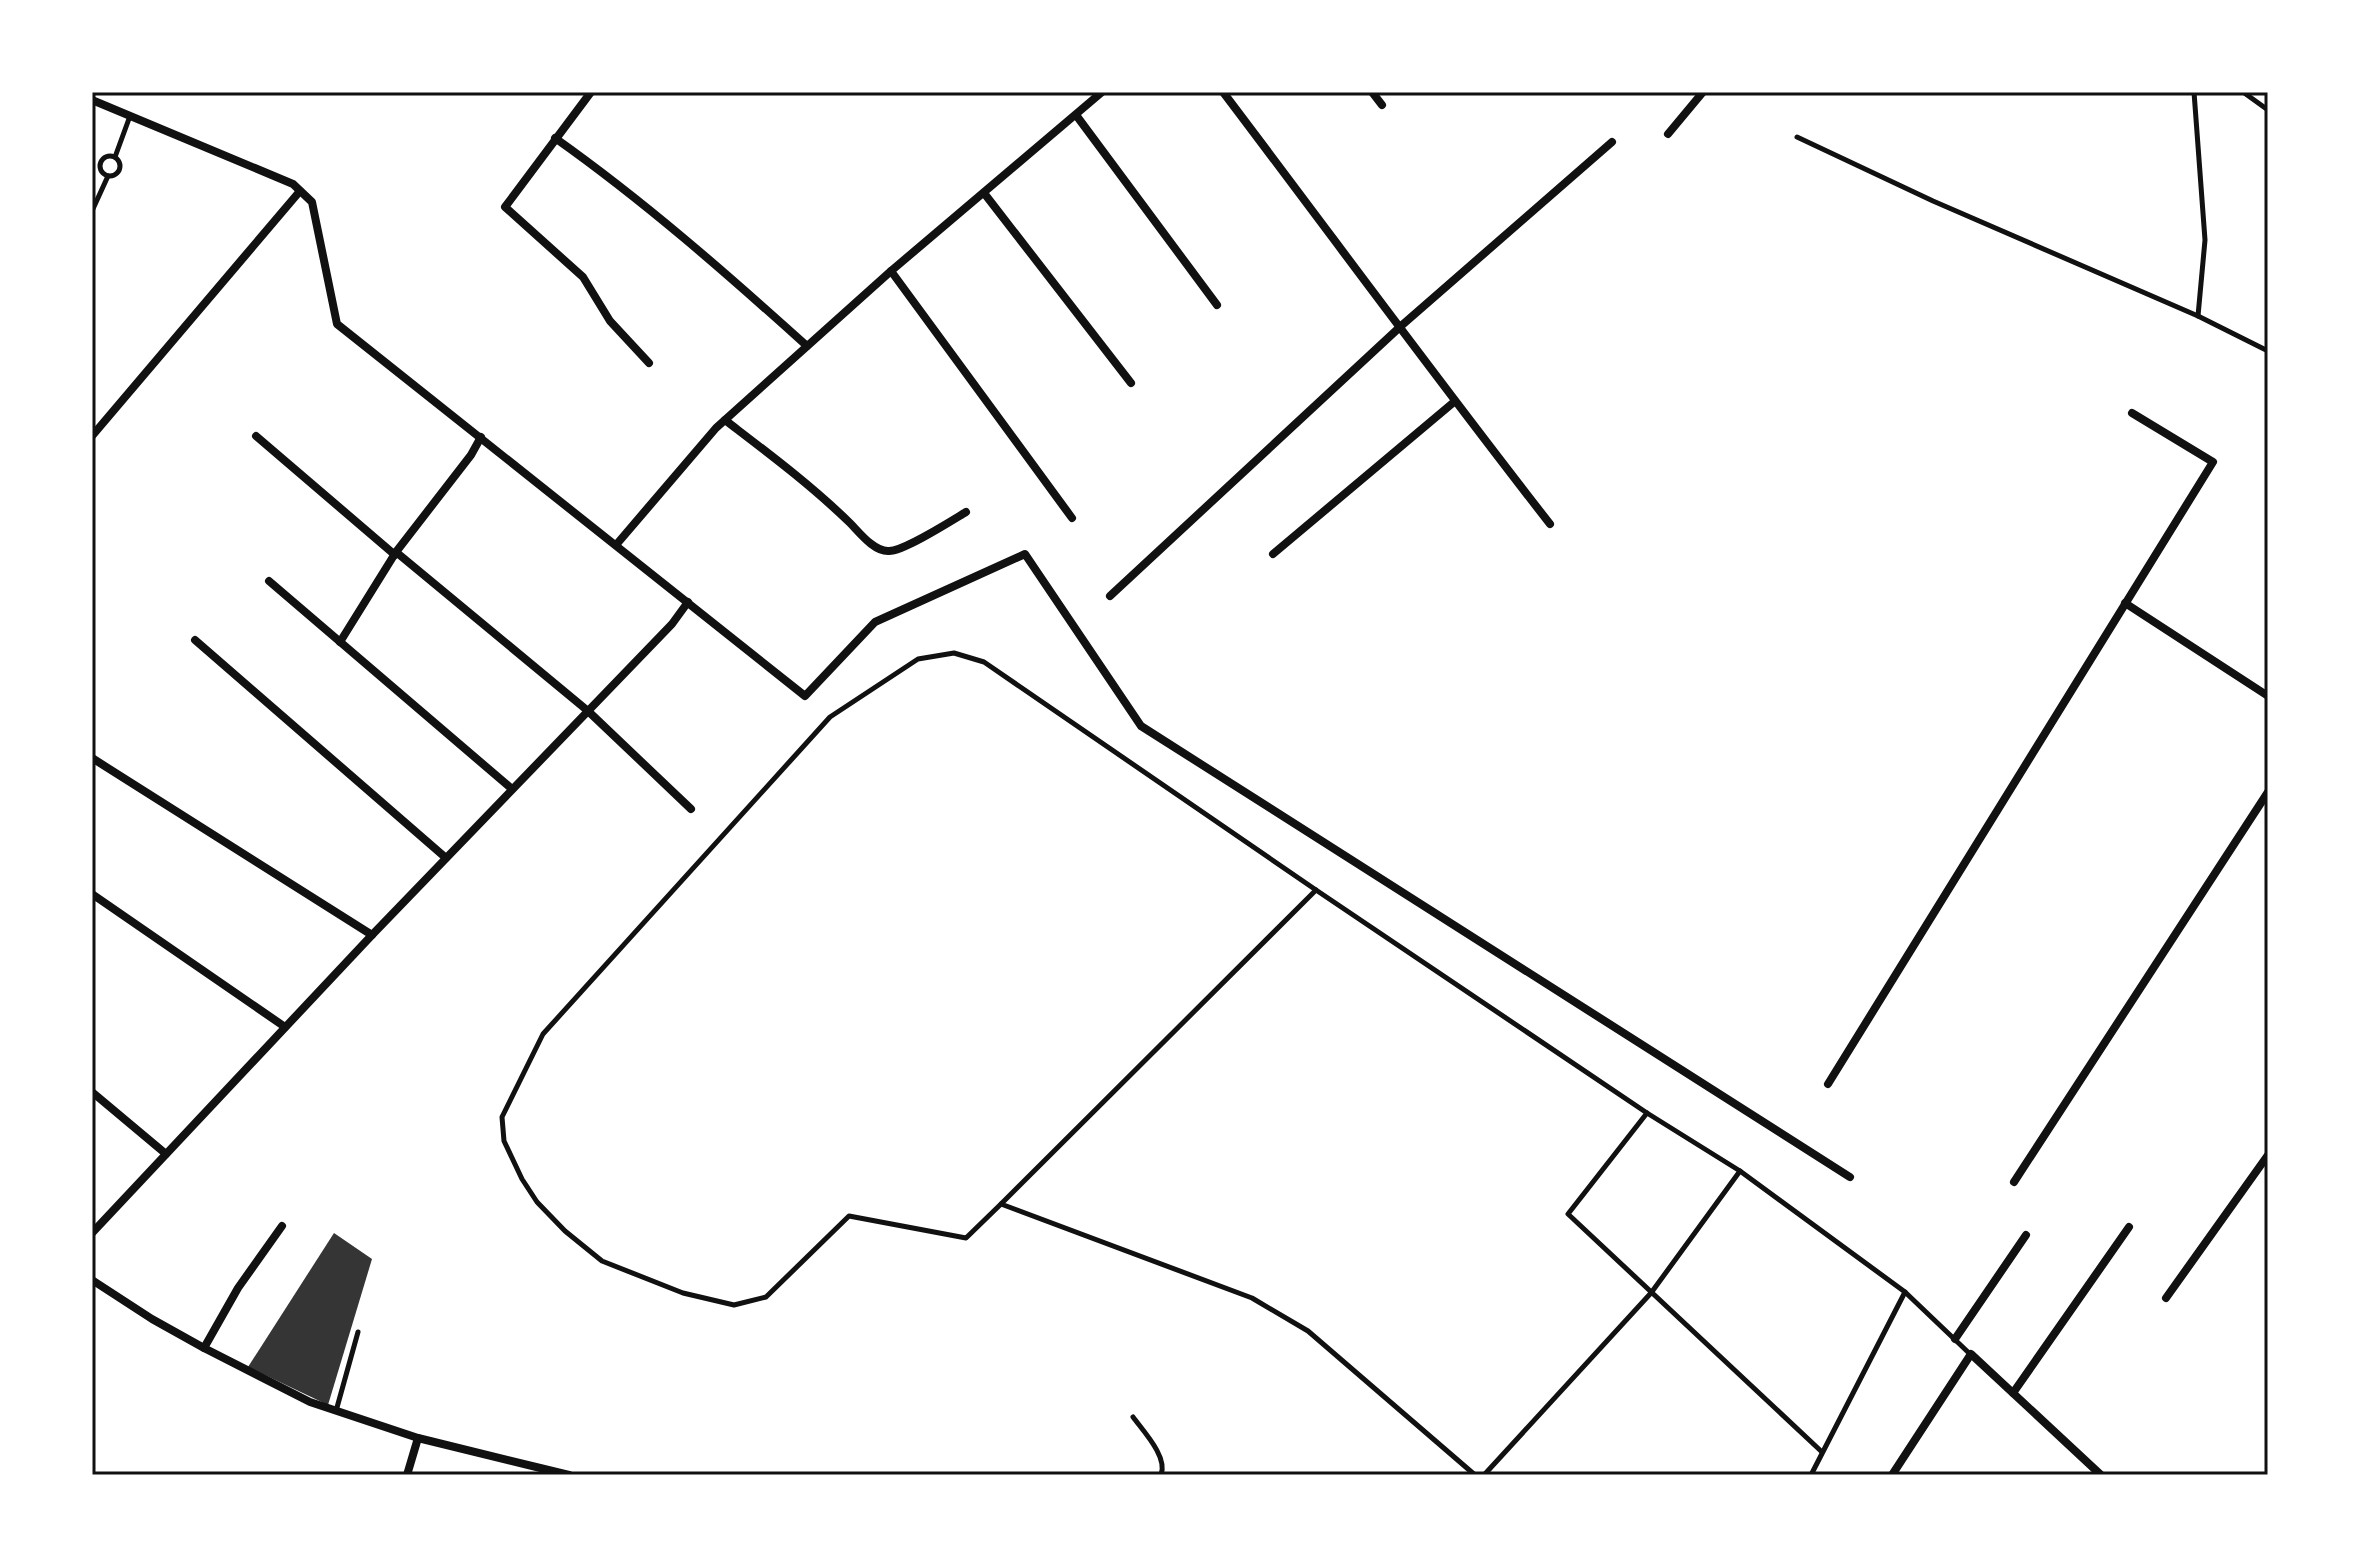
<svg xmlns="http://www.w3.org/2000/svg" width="2360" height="1567" viewBox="0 0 2360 1567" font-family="'Titillium Web',sans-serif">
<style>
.building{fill:#353535}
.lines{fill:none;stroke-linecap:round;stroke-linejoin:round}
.service{stroke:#111;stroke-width:5}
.minor{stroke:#111;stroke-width:8}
.neatline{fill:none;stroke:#111;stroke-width:3}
</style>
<rect width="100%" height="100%" fill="#fff"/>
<path class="building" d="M 334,1233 L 372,1259 L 328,1405 L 248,1367 Z"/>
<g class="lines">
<g class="service">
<path d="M 2194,92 L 2205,240 L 2198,316"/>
<path d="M 2243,92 L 2268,110"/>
<path d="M 1797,137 L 1933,201 L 2198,316 L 2268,351"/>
<circle cx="110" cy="166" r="10"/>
<path d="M 115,157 L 130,116"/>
<path d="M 92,211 L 108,176"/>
<path d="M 1316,890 L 1001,1204 L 1252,1298 L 1308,1331 L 1475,1475"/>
<path d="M 1647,1113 L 1568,1214 L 1822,1452"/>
<path d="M 1001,1204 L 966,1238 L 849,1216 L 766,1297 L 734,1305 L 683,1293 L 602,1261 L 565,1231 L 537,1202 L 522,1179 L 504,1141 L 502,1117 L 543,1034 L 830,717 L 918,659 L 954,653 L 984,662 L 1316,890 L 1647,1113 L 1740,1171 L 1905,1292 L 1970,1354"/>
<path d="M 336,1411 L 358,1332"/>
<path d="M 1133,1417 C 1144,1432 1168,1457 1161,1475"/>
<path d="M 1484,1475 L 1651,1293 L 1740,1171"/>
<path d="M 1811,1475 L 1905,1292"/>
</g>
<g class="minor">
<path d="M 591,92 L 505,207 L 583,277 L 610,321 L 649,363"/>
<path d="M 1223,92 C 1332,236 1439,382 1550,524"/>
<path d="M 1372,92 L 1382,105"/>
<path d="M 92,100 L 293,184 L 312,202 L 337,324 L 805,696 L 875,622 L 1025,554 L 1141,726 L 1850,1177"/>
<path d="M 1076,115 L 1217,305"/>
<path d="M 1668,134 L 1703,92"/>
<path d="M 555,138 C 644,201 726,273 807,346"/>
<path d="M 984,193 L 1131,383"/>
<path d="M 891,271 L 1072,518"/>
<path d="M 725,420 C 768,453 811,485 850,523 C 859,532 874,552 889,551 C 904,551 951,521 966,512"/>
<path d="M 92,436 L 300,191"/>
<path d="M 256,436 L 395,555"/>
<path d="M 616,545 L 716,428 L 891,271 L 1102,92"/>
<path d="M 396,552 L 588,711 L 691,809"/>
<path d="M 1273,554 L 1454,402"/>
<path d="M 269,581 L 512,789"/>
<path d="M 1110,596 L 1401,326 L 1612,142"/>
<path d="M 2125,603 L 2268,696"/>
<path d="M 195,640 L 446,858"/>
<path d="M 340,642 L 396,552 L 471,455 L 481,437"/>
<path d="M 92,758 L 372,935 L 92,1233"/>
<path d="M 92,894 L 285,1027"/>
<path d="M 372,935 L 672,624 L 688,602"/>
<path d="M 1828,1084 L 2213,462 L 2132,413"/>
<path d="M 92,1092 L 166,1154"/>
<path d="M 2014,1182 L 2268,792"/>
<path d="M 92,1280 L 152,1319 L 204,1348 L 310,1402 L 418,1438 L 569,1475"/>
<path d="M 2166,1298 L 2268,1155"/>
<path d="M 1955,1339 L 2026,1235"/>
<path d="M 204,1348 L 238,1288 L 282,1226"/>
<path d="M 2013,1393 L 2129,1227"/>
<path d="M 407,1475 L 418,1438"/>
<path d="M 1892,1475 L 1971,1354 L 2101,1475"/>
</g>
</g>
<rect width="2360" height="1567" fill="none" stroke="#ffffff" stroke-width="188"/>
<rect x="94" y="94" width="2172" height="1379" class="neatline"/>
</svg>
